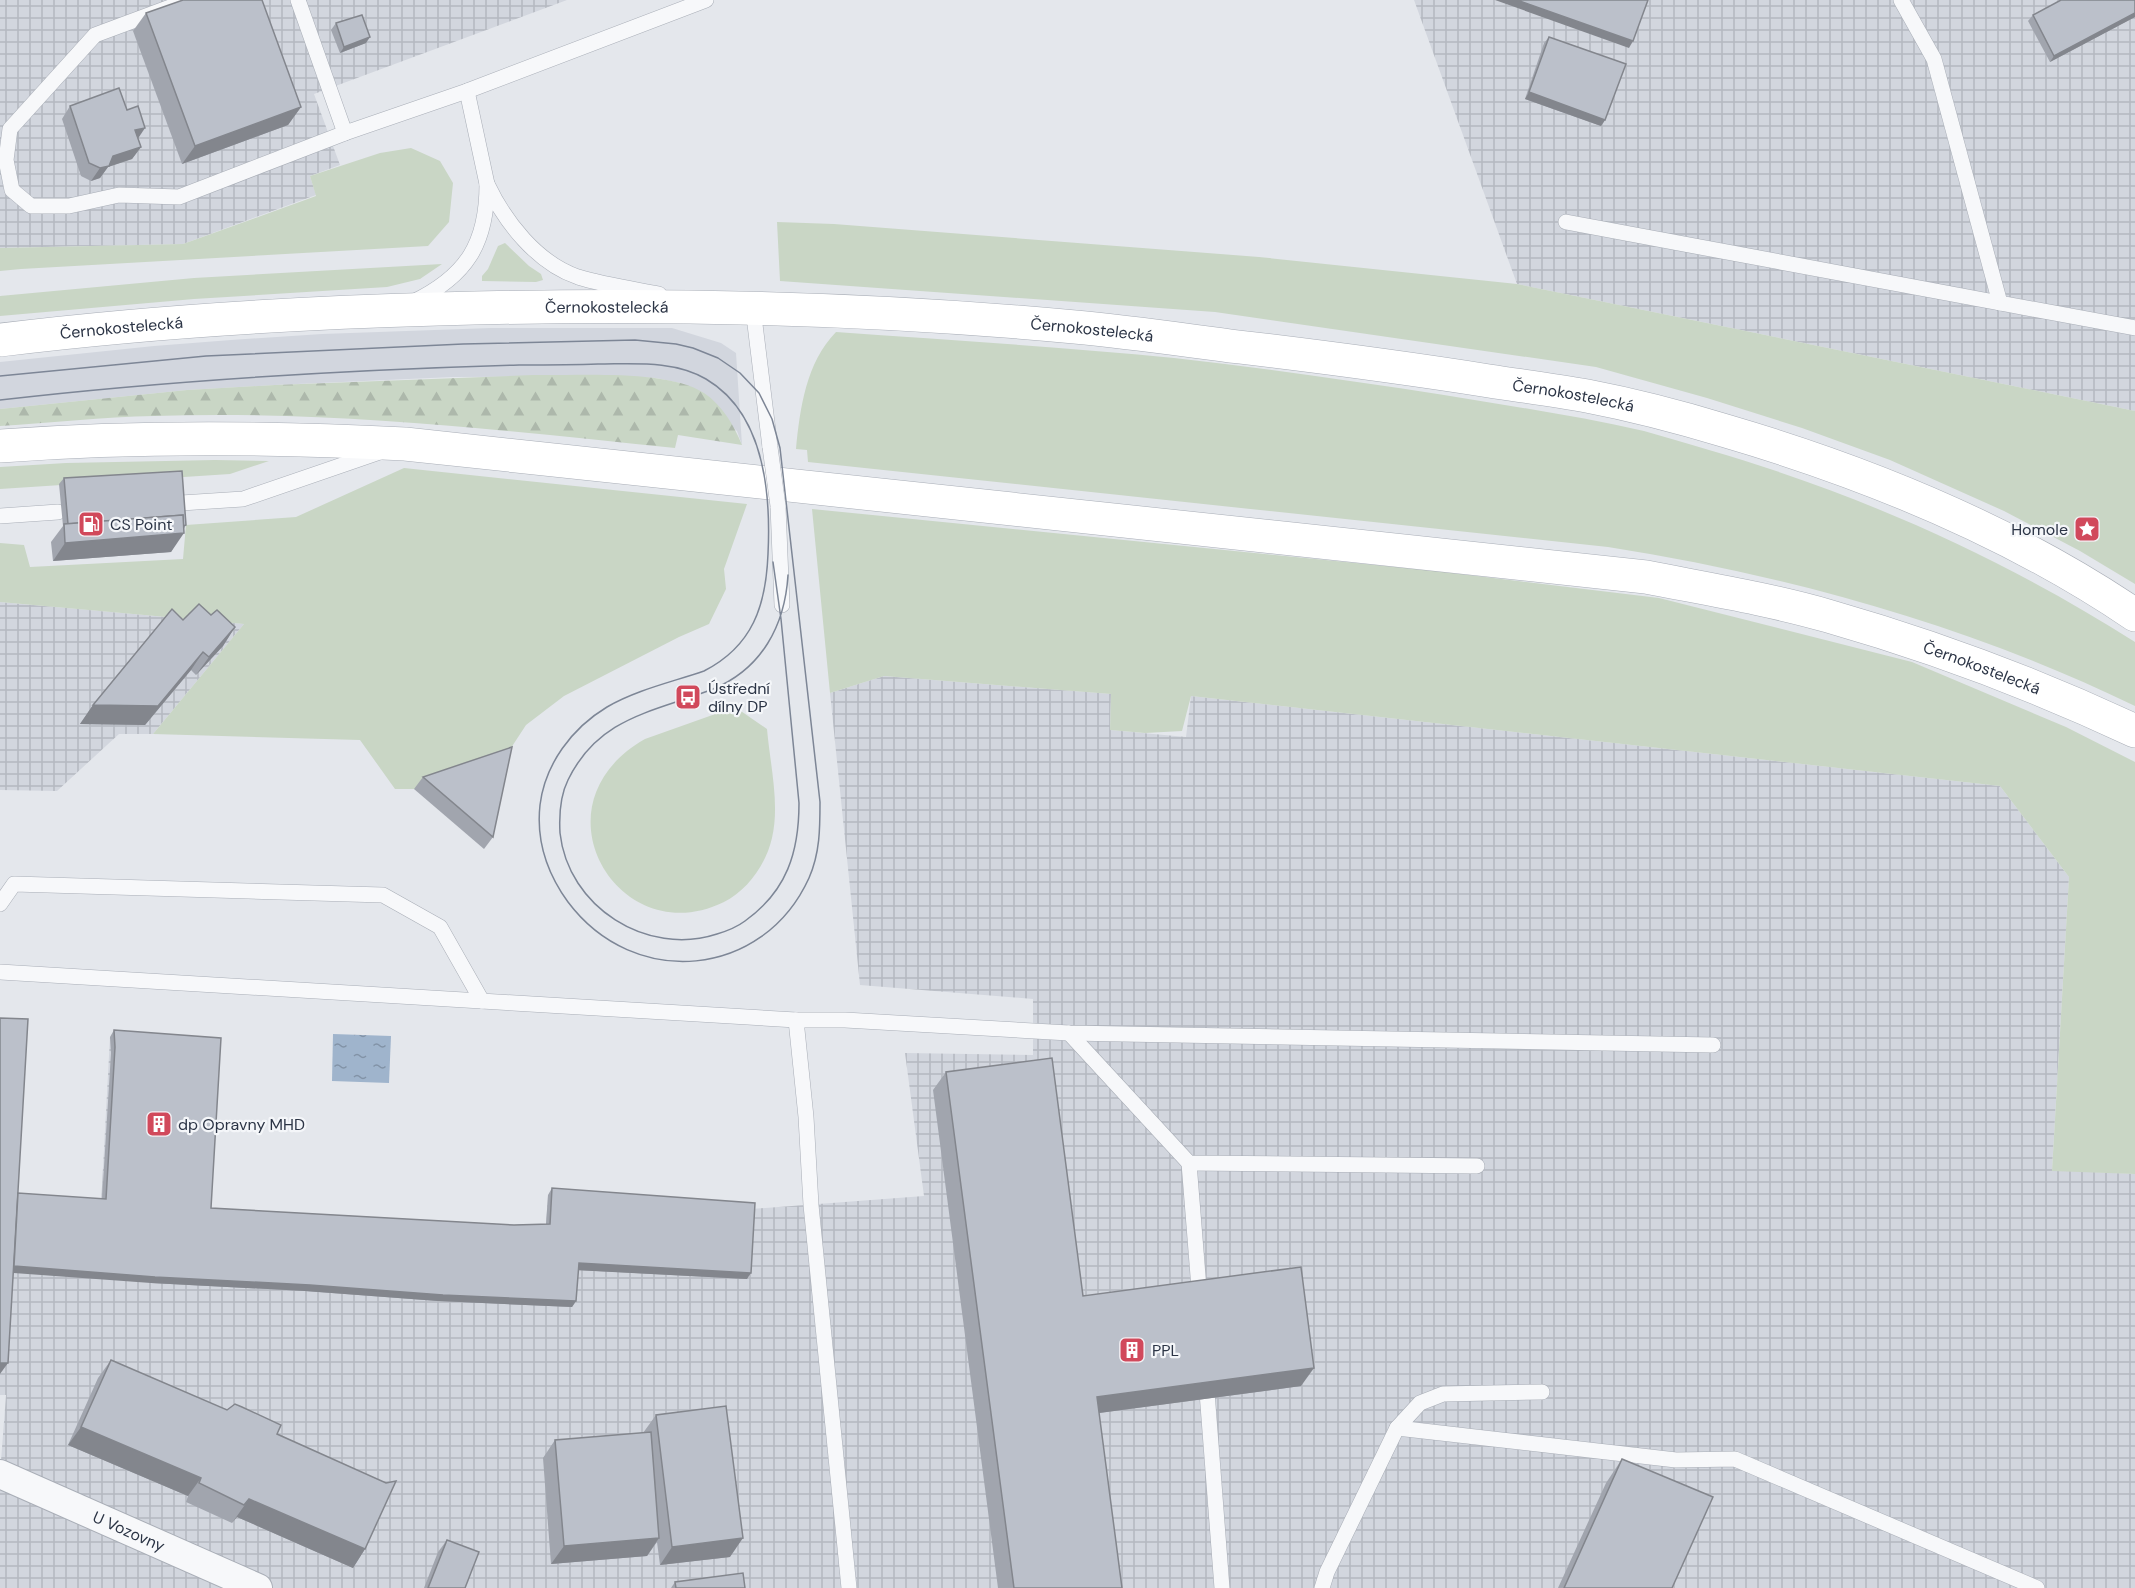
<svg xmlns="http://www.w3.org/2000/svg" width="2135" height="1588" viewBox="0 0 2135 1588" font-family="'DM Sans',sans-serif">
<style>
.built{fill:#d2d6de}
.industrial{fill:url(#industrial-grid)}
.grass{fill:#c9d6c5}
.forest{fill:url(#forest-firs)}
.water{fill:url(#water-ripples)}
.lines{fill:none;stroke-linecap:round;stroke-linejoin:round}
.lane-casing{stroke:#a9aeb7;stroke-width:16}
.street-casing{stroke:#a9aeb7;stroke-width:30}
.secondary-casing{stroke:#a9aeb7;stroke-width:34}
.lane{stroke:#f7f8fa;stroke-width:15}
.street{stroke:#f7f8fa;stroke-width:28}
.secondary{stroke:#fff;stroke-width:33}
.tram{stroke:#7d8696;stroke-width:1.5}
.lane-bridge-casing{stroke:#a9aeb7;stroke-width:16;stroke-linecap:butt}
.lane-bridge{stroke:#f7f8fa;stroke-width:15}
.wall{fill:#a1a5ae}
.shaded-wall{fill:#83868d}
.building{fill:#bbc0ca;stroke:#83868d;stroke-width:1.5}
.labels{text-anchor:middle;stroke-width:4.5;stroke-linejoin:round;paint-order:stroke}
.street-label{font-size:16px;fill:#2b3445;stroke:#f4f6f9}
.poi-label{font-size:16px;fill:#2b3445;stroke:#f4f6f9;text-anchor:start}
</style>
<defs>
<pattern id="industrial-grid" width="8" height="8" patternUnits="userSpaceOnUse" patternTransform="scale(1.5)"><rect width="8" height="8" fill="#d2d6de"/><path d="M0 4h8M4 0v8" fill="none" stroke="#b4b8c0"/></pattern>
<pattern id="forest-firs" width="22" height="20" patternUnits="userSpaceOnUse" patternTransform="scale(1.5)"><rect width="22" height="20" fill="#c9d6c5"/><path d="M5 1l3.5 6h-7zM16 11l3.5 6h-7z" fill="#adb8ab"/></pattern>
<pattern id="water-ripples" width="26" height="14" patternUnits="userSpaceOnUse" patternTransform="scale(1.5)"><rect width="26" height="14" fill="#9fb4cc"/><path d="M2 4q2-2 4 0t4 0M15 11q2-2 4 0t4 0" fill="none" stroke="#8293a7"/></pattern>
</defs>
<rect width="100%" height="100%" fill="#e4e7ec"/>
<path class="built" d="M 491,328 L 672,328 L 721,343 L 736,353 L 742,445 L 737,431 L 685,384 L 656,378 L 611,376 L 453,377 L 275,385 L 187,390 L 0,409 L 0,362 L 154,346 L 231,340 L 322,334 Z"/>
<g class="industrial">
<path d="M 0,0 L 567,0 L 314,94 L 340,165 L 310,176 L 316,195 L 183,244 L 0,248 Z"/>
<path d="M 1414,0 L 2135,0 L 2135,411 L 1517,284 Z"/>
<path d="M 0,602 L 244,624 L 153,734 L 119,734 L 57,791 L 0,790 Z"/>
<path d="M 884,676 L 1111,694 L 1110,730 L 1186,737 L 1191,696 L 2000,786 L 2069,877 L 2052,1170 L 2135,1174 L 2135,1588 L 0,1588 L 0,1474 L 6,1395 L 0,1395 L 0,1197 L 101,1205 L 110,1037 L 215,1042 L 207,1214 L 546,1227 L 548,1195 L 751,1209 L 924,1196 L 905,1053 L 1033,1055 L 1033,999 L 860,985 L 830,693 Z"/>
</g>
<g class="grass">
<path d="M 411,148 L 440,161 L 453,183 L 449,222 L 428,246 L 21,269 L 0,271 L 0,248 L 183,244 L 316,196 L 310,176 L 380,153 Z"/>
<path d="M 777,222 L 834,224 L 1259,257 L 1517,284 L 2135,411 L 2135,584 L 2080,551 L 2004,511 L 1890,460 L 1802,428 L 1707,398 L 1596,367 L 1215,312 L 780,281 Z"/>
<path d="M 505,243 L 529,266 L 541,274 L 543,280 L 536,282 L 482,281 L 482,276 L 488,269 L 498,246 Z"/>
<path d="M 442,264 L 420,279 L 387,287 L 194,299 L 0,316 L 0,296 L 194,278 Z"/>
<path d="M 836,332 C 948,340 1062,347 1174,358 C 1264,368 1354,381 1444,395 C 1511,406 1578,416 1644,431 C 1666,437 1688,444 1709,450 C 1860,494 2003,558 2135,642 L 2135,706 C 1968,625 1791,576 1608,547 L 808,462 L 807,450 L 796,449 C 800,408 806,363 836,332 Z"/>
<path d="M 215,460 L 269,461 L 230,474 L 0,489 L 0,467 L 66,463 Z"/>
<path d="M 404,468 L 747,504 L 724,569 L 726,589 L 709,624 L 679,637 L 564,696 L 526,725 L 503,760 L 414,789 L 395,789 L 360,740 L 153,734 L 244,624 L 0,602 L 0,543 L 24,545 L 30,567 L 183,559 L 186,525 L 296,517 Z"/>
<path d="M 812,509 L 1436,571 L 1659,598 L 1912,662 L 2066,727 L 2135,762 L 2135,1174 L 2052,1171 L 2069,877 L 2000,786 L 1191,696 L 1182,731 L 1145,733 L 1110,730 L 1111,694 L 884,676 L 830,693 Z"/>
<path d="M 735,707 L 767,729 C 770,764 780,804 772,838 C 766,864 748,890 724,902 C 619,954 529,805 645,739 Z"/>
</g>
<path class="forest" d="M 533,375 C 578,376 667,369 704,393 C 722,405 734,425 742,445 L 678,435 L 675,448 C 502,430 329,410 154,416 C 103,417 51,423 0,426 L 0,409 L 187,390 L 275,385 Z"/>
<path class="water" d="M 333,1034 L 391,1036 L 389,1083 L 332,1081 Z"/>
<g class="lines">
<g class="lane-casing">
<g id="lane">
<path d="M 189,0 L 95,35 L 10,129 L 6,160 L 12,190 L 31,206 L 69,206 L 119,195 L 179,197 L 345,133"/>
<path d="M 298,0 L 345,133 L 467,91 L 706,0"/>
<path d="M 1901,0 L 1934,59 L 2000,303 L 2135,328"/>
<path d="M 467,91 L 487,184"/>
<path d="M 1566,222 L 2000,303"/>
<path d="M 413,302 C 467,276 487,243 487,184 C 505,222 537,263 578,277 C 604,285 633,289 659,294"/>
<path d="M 753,308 L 770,447"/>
<path d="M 181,503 L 243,499 L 380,452"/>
<path d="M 778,506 L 782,605"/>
<path d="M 0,516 L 58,512"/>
<path d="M 0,904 L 14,884 L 383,895 L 440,927 L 482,1001"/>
<path d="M 0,972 L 796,1020 L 845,1020 L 1069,1033 L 1713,1045"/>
<path d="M 796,1020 L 806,1117 L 811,1205 L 849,1588"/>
<path d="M 1069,1033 L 1189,1163 L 1477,1166"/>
<path d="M 1189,1163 L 1200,1301"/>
<path d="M 1206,1379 L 1222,1588"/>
<path d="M 1397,1428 L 1676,1460 L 1735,1459 L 2037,1588"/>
<path d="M 1322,1588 L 1327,1572 L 1397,1428 L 1420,1403 L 1443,1394 L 1542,1392"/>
</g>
</g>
<g class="street-casing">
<g id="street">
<path id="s1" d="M 0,1474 L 258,1588"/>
</g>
</g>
<g class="secondary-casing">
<g id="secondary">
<path id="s2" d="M 0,340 C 146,322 292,313 438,309 C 651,303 864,307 1075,327 C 1130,332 1184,340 1239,347 C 1323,357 1406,368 1489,381 C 1522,386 1555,390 1587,396 C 1634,405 1680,417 1726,431 C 1869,473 2011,531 2135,615"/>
<path id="s3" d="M 0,446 C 135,436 270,437 405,444 L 1646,577 C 1707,589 1769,599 1828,616 C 1933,646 2037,685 2135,731"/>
</g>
</g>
<use href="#lane" class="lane"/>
<use href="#street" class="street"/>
<use href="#secondary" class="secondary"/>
<g class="tram">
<path d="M 0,376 L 206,356 L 463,344 L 635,340 L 676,344 L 693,348 L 718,358 L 740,373 L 759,393 L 772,419 L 780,448 L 820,802 C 820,828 820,853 809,878 C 763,979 634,990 568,902 C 547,873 536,841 540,805 C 545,764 572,728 607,707 C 636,690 672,682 704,671 C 753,646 766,605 768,554 C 771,493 764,413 706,379 C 674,360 634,364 598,364 C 572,365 546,365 519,365 C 346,370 173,380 0,400"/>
<path d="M 773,562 L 781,619 L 799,803 C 799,852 787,891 745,921 C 737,927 727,931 717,934 C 647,957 568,907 560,833 C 559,815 560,796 568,780 C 599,716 655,712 713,689 C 762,669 785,625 788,575"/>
</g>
<g class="lane-bridge-casing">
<path id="lane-bridge" d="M 770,447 L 778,506"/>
</g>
<use href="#lane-bridge" class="lane-bridge"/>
</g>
<g class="wall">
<path d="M 2135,0 L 2135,17 L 2050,62 L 2028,21 L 2033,15 Z"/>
<path d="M 146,13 L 301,107 L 288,125 L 182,164 L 133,31 Z"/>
<path d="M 336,23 L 366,43 L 340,53 L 331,30 Z"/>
<path d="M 1549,37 L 1605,120 L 1601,126 L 1525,99 L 1544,43 Z"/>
<path d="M 70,106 L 138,139 L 141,147 L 132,159 L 108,167 L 100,178 L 91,181 L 81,176 L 62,119 Z"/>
<path d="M 64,478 L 186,525 L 171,552 L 53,561 L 51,542 L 63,526 L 59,484 Z"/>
<path d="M 211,615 L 235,627 L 223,646 L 196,675 L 191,670 L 145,725 L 80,724 L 93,705 L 183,620 Z"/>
<path d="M 423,777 L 493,837 L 484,849 L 414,789 Z"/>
<path d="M 114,1030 L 211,1208 L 514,1225 L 546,1224 L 548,1195 L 552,1188 L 747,1279 L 578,1270 L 576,1301 L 572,1307 L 438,1301 L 305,1291 L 151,1283 L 18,1193 L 102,1199 L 111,1053 L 110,1037 Z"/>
<path d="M 946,1072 L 1083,1296 L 1301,1386 L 1099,1413 L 1122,1588 L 998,1588 L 933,1090 Z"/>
<path d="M 111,1360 L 277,1434 L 365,1549 L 353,1568 L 237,1517 L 232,1523 L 186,1502 L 188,1496 L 68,1445 L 98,1378 Z"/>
<path d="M 656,1415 L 730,1557 L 660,1565 L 657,1542 L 647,1556 L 551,1564 L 543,1458 L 555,1440 L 643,1433 Z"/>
<path d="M 1622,1459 L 1672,1588 L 1558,1588 L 1606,1483 Z"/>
<path d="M 447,1540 L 465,1588 L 424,1588 L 438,1552 Z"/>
<path d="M 675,1582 L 745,1588 L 671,1588 Z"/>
</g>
<g class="shaded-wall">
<path d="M 1495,0 L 1517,0 L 1633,41 L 1629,48 Z"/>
<path d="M 2135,13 L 2135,17 L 2050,62 L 2054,56 Z"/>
<path d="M 370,37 L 366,43 L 340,53 L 344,47 Z"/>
<path d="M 1529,92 L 1605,120 L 1601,126 L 1525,99 Z"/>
<path d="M 301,107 L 288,125 L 182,164 L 195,146 Z"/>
<path d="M 145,128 L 137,140 L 135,130 Z"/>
<path d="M 141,147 L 132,159 L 108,167 L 100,178 L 91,181 L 100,168 L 113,156 Z"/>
<path d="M 184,533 L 171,552 L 53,561 L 65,543 Z"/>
<path d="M 235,627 L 223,646 L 196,675 L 209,657 Z"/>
<path d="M 203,652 L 191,670 L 145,725 L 80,724 L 93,705 Z"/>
<path d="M 579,1263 L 751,1273 L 747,1279 L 574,1270 Z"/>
<path d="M 0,1265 L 310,1285 L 576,1301 L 572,1307 L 438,1301 L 305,1291 L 151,1283 L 0,1272 Z"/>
<path d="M 0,1363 L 8,1363 L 0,1374 Z"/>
<path d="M 1314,1368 L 1301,1386 L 1084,1415 L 1097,1397 Z"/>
<path d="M 81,1427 L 201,1478 L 188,1496 L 68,1445 Z"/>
<path d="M 249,1499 L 365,1549 L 353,1568 L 237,1517 L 232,1523 Z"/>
<path d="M 659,1538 L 647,1556 L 551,1564 L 564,1546 Z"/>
<path d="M 743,1538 L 730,1557 L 660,1565 L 672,1547 Z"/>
</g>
<g class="building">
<path d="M 183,0 L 262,0 L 301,107 L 195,146 L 146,13 Z"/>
<path d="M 1517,0 L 1648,0 L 1633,41 Z"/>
<path d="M 2061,0 L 2135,0 L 2135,13 L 2054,56 L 2033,15 Z"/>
<path d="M 362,15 L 370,37 L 344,47 L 336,23 Z"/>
<path d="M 1549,37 L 1626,64 L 1605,120 L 1529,92 Z"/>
<path d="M 119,88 L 127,110 L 138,106 L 145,128 L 135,130 L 141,147 L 113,156 L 109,166 L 100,168 L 89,163 L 70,106 Z"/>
<path d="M 182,471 L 186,525 L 183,526 L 183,515 L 68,524 L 64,478 Z"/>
<path d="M 183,515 L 184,533 L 65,543 L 64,524 Z"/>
<path d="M 199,604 L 211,615 L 217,610 L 235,627 L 209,657 L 203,652 L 158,706 L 93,705 L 172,609 L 183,620 Z"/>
<path d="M 512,747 L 493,837 L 423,777 Z"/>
<path d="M 0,1018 L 28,1019 L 8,1363 L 0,1363 Z"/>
<path d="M 114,1030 L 221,1038 L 211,1208 L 514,1225 L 550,1224 L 552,1188 L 755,1203 L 751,1273 L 579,1263 L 576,1301 L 443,1295 L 310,1285 L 155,1277 L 14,1266 L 18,1193 L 106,1199 L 115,1047 Z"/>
<path d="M 1052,1058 L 1083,1296 L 1301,1267 L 1314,1368 L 1097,1397 L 1122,1588 L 1014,1588 L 946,1072 Z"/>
<path d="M 111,1360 L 227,1410 L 235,1404 L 242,1407 L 281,1425 L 277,1434 L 386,1483 L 396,1481 L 365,1549 L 249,1499 L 244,1505 L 199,1483 L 201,1478 L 81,1427 Z"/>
<path d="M 726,1406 L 743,1538 L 672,1547 L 656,1415 Z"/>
<path d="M 651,1432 L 659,1538 L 564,1546 L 555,1440 Z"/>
<path d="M 1622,1459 L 1713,1497 L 1672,1588 L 1564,1588 Z"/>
<path d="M 447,1540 L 479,1552 L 465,1588 L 428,1588 Z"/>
<path d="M 743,1573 L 745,1588 L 676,1588 L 675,1582 Z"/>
</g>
<defs>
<g id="fuel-square" transform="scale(1.35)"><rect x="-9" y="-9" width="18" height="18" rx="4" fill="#d1495b" stroke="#f4f6f9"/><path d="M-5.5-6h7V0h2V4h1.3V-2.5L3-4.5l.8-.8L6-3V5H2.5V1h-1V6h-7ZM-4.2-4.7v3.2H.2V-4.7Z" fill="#fff"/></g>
<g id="sight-square" transform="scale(1.35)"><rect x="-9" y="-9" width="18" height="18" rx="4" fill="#d1495b" stroke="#f4f6f9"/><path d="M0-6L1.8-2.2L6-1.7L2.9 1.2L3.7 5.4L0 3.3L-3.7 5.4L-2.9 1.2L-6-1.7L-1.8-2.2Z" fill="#fff"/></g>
<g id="bus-square" transform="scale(1.35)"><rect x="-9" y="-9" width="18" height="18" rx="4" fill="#d1495b" stroke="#f4f6f9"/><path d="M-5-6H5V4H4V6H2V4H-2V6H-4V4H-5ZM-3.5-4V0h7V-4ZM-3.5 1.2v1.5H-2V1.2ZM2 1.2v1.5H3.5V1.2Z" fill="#fff"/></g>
<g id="building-square" transform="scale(1.35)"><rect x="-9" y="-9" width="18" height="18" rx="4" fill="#d1495b" stroke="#f4f6f9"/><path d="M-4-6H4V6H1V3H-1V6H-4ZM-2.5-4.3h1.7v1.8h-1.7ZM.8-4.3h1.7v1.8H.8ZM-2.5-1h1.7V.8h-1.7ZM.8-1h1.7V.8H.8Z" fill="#fff"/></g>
</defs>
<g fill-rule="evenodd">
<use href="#fuel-square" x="91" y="524"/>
<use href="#sight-square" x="2087" y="529"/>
<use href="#bus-square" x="688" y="697"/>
<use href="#building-square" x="159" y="1124"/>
<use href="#building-square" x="1132" y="1350"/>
</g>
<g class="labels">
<g class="street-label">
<text dy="6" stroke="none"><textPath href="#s2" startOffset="608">Černokostelecká</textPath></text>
<text dy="6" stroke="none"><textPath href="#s2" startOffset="122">Černokostelecká</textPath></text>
<text dy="6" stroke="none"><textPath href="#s2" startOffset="1094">Černokostelecká</textPath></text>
<text dy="6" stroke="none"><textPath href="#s2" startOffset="1580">Černokostelecká</textPath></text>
<text dy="6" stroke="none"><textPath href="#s3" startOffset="2002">Černokostelecká</textPath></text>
<text dy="6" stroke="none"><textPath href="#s1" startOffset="141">U Vozovny</textPath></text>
</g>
<g class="poi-label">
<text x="110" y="530">CS Point</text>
<text x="2068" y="535" text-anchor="end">Homole</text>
<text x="708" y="694">Ústřední<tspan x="708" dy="18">dílny DP</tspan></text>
<text x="178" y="1130">dp Opravny MHD</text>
<text x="1152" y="1356">PPL</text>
</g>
</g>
</svg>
